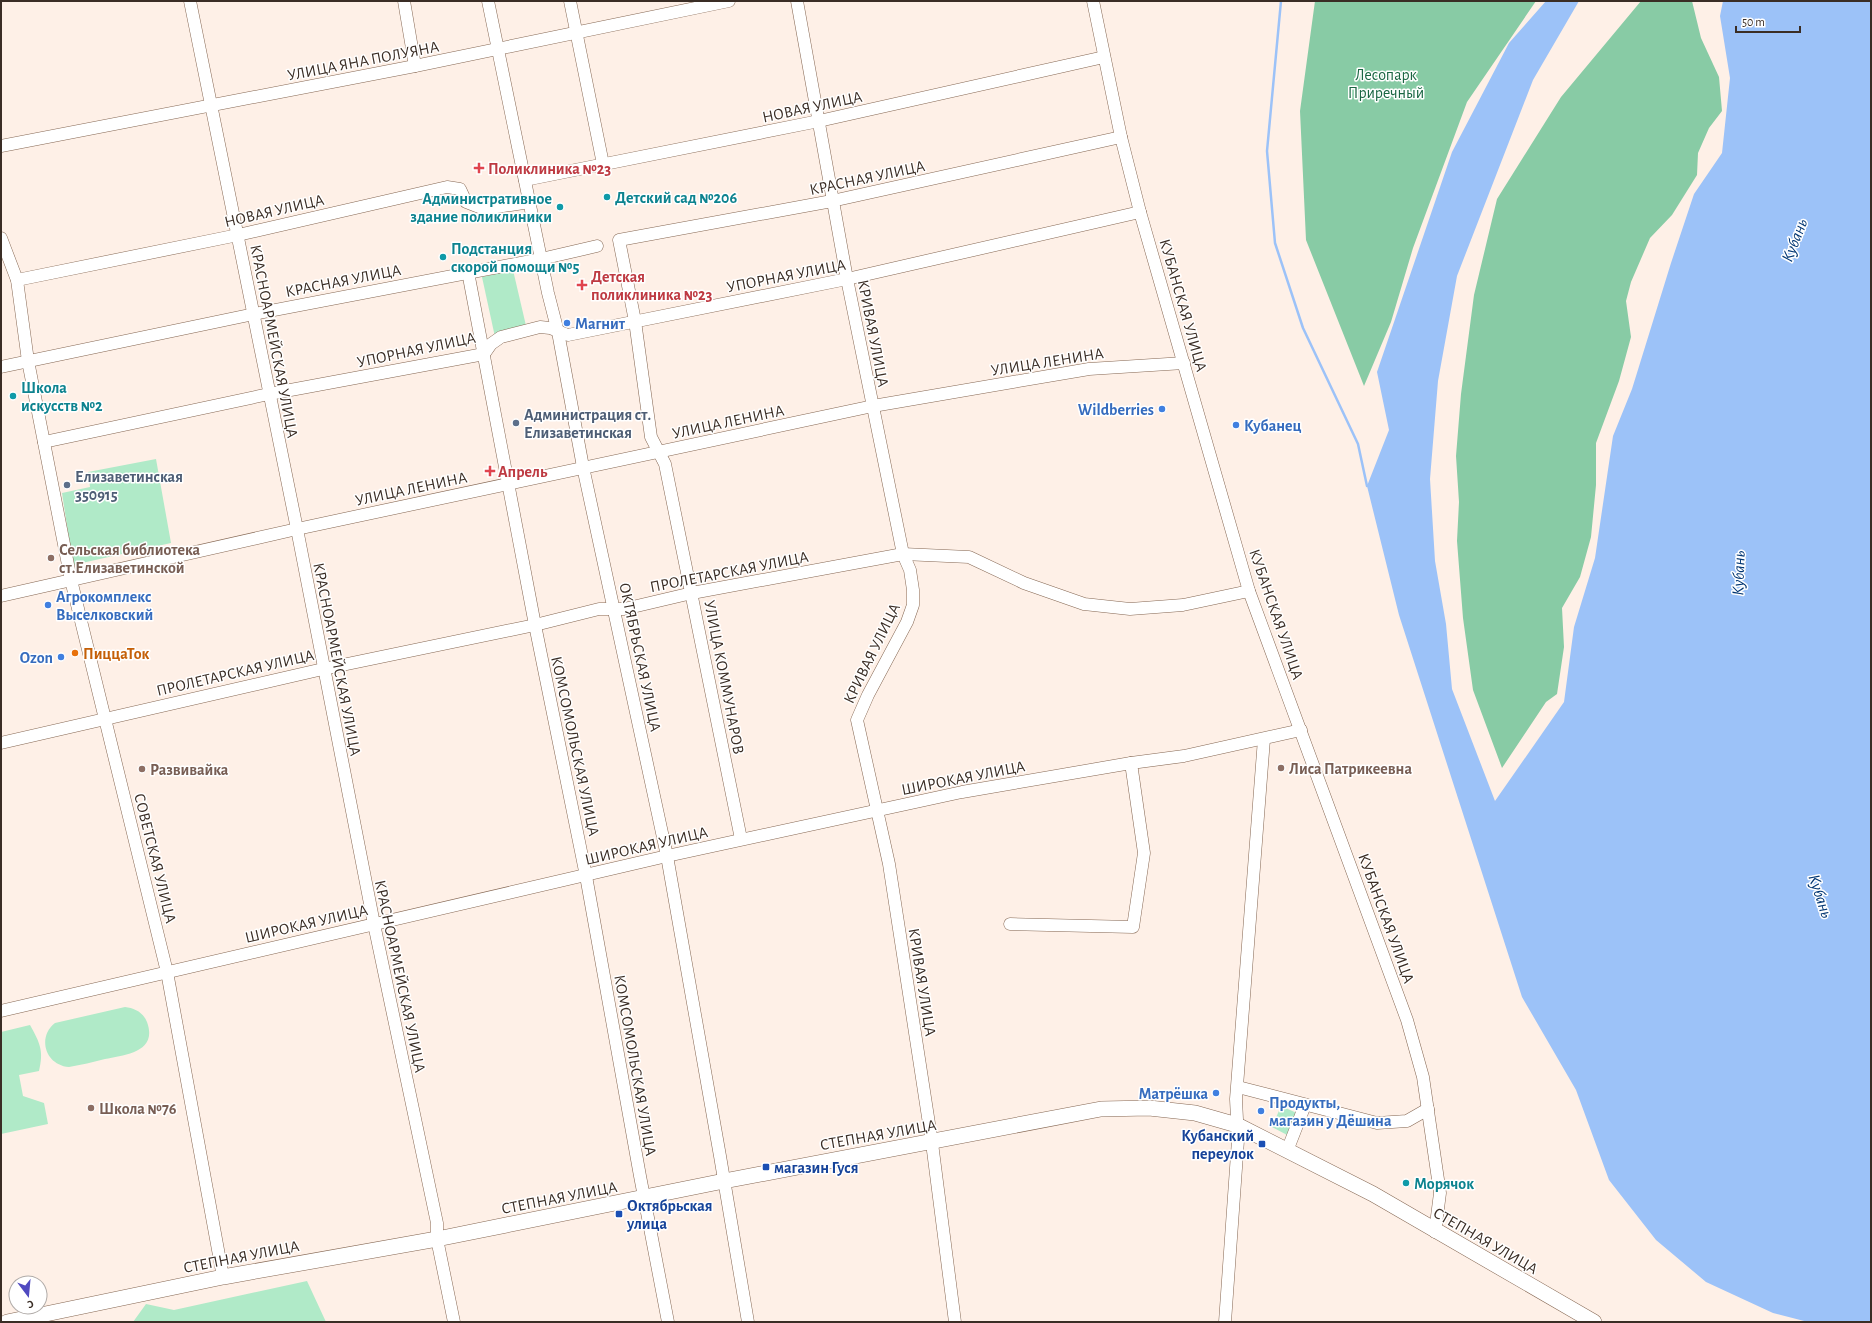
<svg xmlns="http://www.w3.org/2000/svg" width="1872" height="1323" viewBox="0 0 1872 1323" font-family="'Alegreya Sans',sans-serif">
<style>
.green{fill:#b0eac8}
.forest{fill:#88cba5}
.water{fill:#9cc2f8}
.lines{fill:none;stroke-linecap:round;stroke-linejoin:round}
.stream{stroke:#9cc2f8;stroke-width:2.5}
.minor-casing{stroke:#856753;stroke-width:13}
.major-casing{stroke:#856753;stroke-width:16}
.minor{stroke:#fff;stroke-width:12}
.major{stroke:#fff;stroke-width:15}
.health-dot{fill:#e0444e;stroke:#fff;stroke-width:1.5}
.culture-dot{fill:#0f9aa8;stroke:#fff;stroke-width:1.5}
.shop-dot{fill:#3f7fe0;stroke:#fff;stroke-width:1.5}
.service-dot{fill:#5c6f8a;stroke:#fff;stroke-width:1.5}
.education-dot{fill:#8d6e63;stroke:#fff;stroke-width:1.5}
.food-dot{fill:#e8710a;stroke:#fff;stroke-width:1.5}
.transit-dot{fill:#1a4fb4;stroke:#fff;stroke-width:1.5}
.labels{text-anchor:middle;stroke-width:3;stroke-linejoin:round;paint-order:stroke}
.street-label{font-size:16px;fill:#3a2d25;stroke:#fff}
.park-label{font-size:16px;fill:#1a6643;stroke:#fff}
.health-label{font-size:16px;font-weight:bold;fill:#be3a42;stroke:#fff;text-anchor:start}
.culture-label{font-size:16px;font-weight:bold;fill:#0d838f;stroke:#fff;text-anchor:start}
.shop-label{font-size:16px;font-weight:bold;fill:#366cbe;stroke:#fff;text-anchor:start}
.service-label{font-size:16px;font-weight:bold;fill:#4e5e75;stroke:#fff;text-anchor:start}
.education-label{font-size:16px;font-weight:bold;fill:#785e54;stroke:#fff;text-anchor:start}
.food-label{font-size:16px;font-weight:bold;fill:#c56008;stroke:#fff;text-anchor:start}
.transit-label{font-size:16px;font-weight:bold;fill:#164399;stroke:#fff;text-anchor:start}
.water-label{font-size:17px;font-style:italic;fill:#023673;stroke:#fff}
</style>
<rect width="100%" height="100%" fill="#fef0e7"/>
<g class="green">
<path d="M 513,270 L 527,330 L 495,337 L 482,277 Z"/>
<path d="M 156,459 L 171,543 L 73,565 L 62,493 L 90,487 L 88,472 Z"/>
<path d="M 125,1007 C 134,1008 143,1012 147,1022 C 158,1052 125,1055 105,1059 C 93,1062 81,1065 69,1067 C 45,1065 37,1037 55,1023 Z"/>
<path d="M 30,1025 C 40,1043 44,1051 39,1071 L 19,1075 L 23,1096 L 44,1103 L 48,1124 L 1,1134 L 1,1032 Z"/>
<path d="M 1281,1106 L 1299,1114 L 1289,1136 L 1272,1127 Z"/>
<path d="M 307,1281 L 326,1322 L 133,1322 L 146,1304 L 174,1310 Z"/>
</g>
<g class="forest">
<path d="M 1315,1 L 1536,1 L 1467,102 L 1413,248 L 1391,322 L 1364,386 L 1306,240 L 1300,111 Z"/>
<path d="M 1641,1 L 1692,1 L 1701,38 L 1719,77 L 1722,111 L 1709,128 L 1698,153 L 1697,175 L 1672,215 L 1650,238 L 1631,282 L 1626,301 L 1631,337 L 1619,381 L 1596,443 L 1596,485 L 1591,537 L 1580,577 L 1562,608 L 1564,647 L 1557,694 L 1546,702 L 1502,768 L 1473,690 L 1463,618 L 1457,541 L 1459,502 L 1456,456 L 1461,394 L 1474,295 L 1497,199 L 1561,97 Z"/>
</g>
<path class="water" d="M 1546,1 L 1579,1 L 1533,80 L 1457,276 L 1438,381 L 1430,479 L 1435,561 L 1446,624 L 1452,689 L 1495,801 L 1564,702 L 1574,627 L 1595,558 L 1613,436 L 1632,389 L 1671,263 L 1694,194 L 1722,153 L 1730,78 L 1720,16 L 1723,1 L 1871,1 L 1871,1322 L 1808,1322 L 1773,1313 L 1706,1282 L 1656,1240 L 1609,1180 L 1576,1090 L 1522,997 L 1399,615 L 1367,486 L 1389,430 L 1377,372 L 1452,152 L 1509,43 Z"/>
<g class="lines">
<path class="stream" d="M 1281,1 L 1267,151 L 1275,243 L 1303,328 L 1358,444 L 1367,486"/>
<g class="minor-casing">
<g id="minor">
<path d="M 190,1 L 297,529 L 374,924 L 437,1223 L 437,1239 L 454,1322"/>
<path d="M 404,1 L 415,66"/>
<path d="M 488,1 L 548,293 L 558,332 L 583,467 L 667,856 L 720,1156 L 748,1322"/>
<path d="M 570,1 L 603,164"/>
<path d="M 797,1 L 847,279 L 903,554 L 910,570 L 913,590 L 913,605 L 907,622 L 868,695 L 857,720 L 889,864 L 932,1143 L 955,1322"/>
<path d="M 1093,1 L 1121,137 L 1140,212 L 1249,591 L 1407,1020 L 1423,1077 L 1440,1193 L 1435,1232"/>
<path d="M 1,146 L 415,66 L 729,1"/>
<path d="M 525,180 L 819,121 L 1104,57"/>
<path d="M 1,238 L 17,280 L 28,361 L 71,580 L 167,972 L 223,1277"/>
<path d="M 468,272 L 535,625 L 586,876 L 640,1176 L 668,1322"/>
<path d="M 17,280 L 238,235 L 447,187 L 460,189 L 466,202 L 484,209 L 530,202"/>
<path d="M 1,367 L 254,314 L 541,259 L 597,246"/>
<path d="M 44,442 L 269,394 L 484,354 L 491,344 L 501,337 L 540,327 L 550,328 L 568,335 L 847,279 L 1140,212"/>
<path d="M 1,596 L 297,529 L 873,406 L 1089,369 L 1184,363"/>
<path d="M 1,743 L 323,669 L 535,625 L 599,609 L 624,609 L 692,593 L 903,554 L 969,557 L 1024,583 L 1084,604 L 1130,609 L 1183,605 L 1249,591"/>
<path d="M 741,839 L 665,464 L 651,437 L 635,321 L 619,240 L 832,201 L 1121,137"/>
<path d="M 1010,924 L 1133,927 L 1144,853 L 1131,763"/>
<path d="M 1,1011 L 667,856 L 962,792 L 1131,763 L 1184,756 L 1301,730"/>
<path d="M 1238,1087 L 1377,1123 L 1407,1121 L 1428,1109"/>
<path d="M 1287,1151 L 1305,1105"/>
<path d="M 1225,1322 L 1238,1140 L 1236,1099 L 1264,739"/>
</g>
</g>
<g class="major-casing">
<path id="major" d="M 7,1322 L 223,1277 L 437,1239 L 724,1181 L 1101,1109 L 1149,1108 L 1195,1113 L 1237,1125 L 1373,1194 L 1594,1322"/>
</g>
<use href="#minor" class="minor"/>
<use href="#major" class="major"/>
</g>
<g class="health-dot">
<path d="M477 162h4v4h4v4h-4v4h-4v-4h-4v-4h4z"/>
<path d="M580 279h4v4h4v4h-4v4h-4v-4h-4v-4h4z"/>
<path d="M488 465h4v4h4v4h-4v4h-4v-4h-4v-4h4z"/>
</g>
<g class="culture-dot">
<circle cx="607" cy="197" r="4"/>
<circle cx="560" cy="207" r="4"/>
<circle cx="443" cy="257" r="4"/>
<circle cx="13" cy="396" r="4"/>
<circle cx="1406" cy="1183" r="4"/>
</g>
<g class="shop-dot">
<circle cx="567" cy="323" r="4"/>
<circle cx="1162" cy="409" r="4"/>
<circle cx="1236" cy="425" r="4"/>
<circle cx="48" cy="605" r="4"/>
<circle cx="61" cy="657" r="4"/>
<circle cx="1216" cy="1093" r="4"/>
<circle cx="1261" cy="1111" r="4"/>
</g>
<g class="service-dot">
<circle cx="516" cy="423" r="4"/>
<circle cx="67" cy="485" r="4"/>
</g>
<g class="education-dot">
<circle cx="51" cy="558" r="4"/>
<circle cx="1281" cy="768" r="4"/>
<circle cx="142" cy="769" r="4"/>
<circle cx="91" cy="1108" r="4"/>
</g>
<circle class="food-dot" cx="75" cy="653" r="4"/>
<g class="transit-dot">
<rect x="1258" y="1140" width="8" height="8" rx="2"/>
<rect x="762" y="1163" width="8" height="8" rx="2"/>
<rect x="615" y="1210" width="8" height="8" rx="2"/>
</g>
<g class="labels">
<g class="street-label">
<text transform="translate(363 60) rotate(-11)" y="6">УЛИЦА ЯНА ПОЛУЯНА</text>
<text transform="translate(812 106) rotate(-12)" y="6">НОВАЯ УЛИЦА</text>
<text transform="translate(867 177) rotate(-12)" y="6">КРАСНАЯ УЛИЦА</text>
<text transform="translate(274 210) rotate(-13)" y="6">НОВАЯ УЛИЦА</text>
<text transform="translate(786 275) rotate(-11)" y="6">УПОРНАЯ УЛИЦА</text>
<text transform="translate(343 280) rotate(-11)" y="6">КРАСНАЯ УЛИЦА</text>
<text transform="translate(1184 305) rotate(74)" y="6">КУБАНСКАЯ УЛИЦА</text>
<text transform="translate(874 333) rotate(79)" y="6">КРИВАЯ УЛИЦА</text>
<text transform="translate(275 341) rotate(79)" y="6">КРАСНОАРМЕЙСКАЯ УЛИЦА</text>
<text transform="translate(416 349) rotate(-12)" y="6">УПОРНАЯ УЛИЦА</text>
<text transform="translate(1047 361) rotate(-9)" y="6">УЛИЦА ЛЕНИНА</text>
<text transform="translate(728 421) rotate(-12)" y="6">УЛИЦА ЛЕНИНА</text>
<text transform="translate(411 488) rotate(-12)" y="6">УЛИЦА ЛЕНИНА</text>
<text transform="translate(729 571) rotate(-11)" y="6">ПРОЛЕТАРСКАЯ УЛИЦА</text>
<text transform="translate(1277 614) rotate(71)" y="6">КУБАНСКАЯ УЛИЦА</text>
<text transform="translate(871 653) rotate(-64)" y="6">КРИВАЯ УЛИЦА</text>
<text transform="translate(641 657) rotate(78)" y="6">ОКТЯБРЬСКАЯ УЛИЦА</text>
<text transform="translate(338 659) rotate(79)" y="6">КРАСНОАРМЕЙСКАЯ УЛИЦА</text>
<text transform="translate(235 672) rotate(-13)" y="6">ПРОЛЕТАРСКАЯ УЛИЦА</text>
<text transform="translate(725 677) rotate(79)" y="6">УЛИЦА КОММУНАРОВ</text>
<text transform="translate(576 746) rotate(78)" y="6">КОМСОМОЛЬСКАЯ УЛИЦА</text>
<text transform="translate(963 777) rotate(-11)" y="6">ШИРОКАЯ УЛИЦА</text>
<text transform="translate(646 845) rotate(-13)" y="6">ШИРОКАЯ УЛИЦА</text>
<text transform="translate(156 858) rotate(76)" y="6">СОВЕТСКАЯ УЛИЦА</text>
<text transform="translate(1387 918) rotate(70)" y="6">КУБАНСКАЯ УЛИЦА</text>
<text transform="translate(306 923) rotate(-13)" y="6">ШИРОКАЯ УЛИЦА</text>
<text transform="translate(401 976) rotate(78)" y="6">КРАСНОАРМЕЙСКАЯ УЛИЦА</text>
<text transform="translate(923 982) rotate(81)" y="6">КРИВАЯ УЛИЦА</text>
<text transform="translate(636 1065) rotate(80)" y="6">КОМСОМОЛЬСКАЯ УЛИЦА</text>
<text transform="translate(878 1134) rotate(-10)" y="6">СТЕПНАЯ УЛИЦА</text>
<text transform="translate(559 1197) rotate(-11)" y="6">СТЕПНАЯ УЛИЦА</text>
<text transform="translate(1486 1240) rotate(30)" y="6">СТЕПНАЯ УЛИЦА</text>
<text transform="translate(241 1256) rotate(-11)" y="6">СТЕПНАЯ УЛИЦА</text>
</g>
<g class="park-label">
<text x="1386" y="80">Лесопарк<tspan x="1386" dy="18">Приречный</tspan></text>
</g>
<g class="health-label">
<text x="488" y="174">Поликлиника №23</text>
<text x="591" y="282">Детская<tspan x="591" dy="18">поликлиника №23</tspan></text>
<text x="498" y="477">Апрель</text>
</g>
<g class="culture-label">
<text x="615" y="203">Детский сад №206</text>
<text x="552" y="204" text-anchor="end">Административное<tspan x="552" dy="18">здание поликлиники</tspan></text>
<text x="451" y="254">Подстанция<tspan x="451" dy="18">скорой помощи №5</tspan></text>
<text x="21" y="393">Школа<tspan x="21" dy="18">искусств №2</tspan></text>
<text x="1414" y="1189">Морячок</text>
</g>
<g class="shop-label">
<text x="575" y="329">Магнит</text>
<text x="1154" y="415" text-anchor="end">Wildberries</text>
<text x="1244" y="431">Кубанец</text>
<text x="56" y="602">Агрокомплекс<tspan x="56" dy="18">Выселковский</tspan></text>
<text x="53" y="663" text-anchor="end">Ozon</text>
<text x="1208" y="1099" text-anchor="end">Матрёшка</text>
<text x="1269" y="1108">Продукты,<tspan x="1269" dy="18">магазин у Дёшина</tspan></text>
</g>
<g class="service-label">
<text x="524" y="420">Администрация ст.<tspan x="524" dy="18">Елизаветинская</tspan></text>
<text x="75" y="482">Елизаветинская<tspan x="75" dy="18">350915</tspan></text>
</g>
<g class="education-label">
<text x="59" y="555">Сельская библиотека<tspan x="59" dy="18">ст.Елизаветинской</tspan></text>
<text x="1289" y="774">Лиса Патрикеевна</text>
<text x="150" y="775">Развивайка</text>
<text x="99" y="1114">Школа №76</text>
</g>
<g class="food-label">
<text x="83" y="659">ПиццаТок</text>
</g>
<g class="transit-label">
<text x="1254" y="1141" text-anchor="end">Кубанский<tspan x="1254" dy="18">переулок</tspan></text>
<text x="774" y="1173">магазин Гуся</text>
<text x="627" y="1211">Октябрьская<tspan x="627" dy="18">улица</tspan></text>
</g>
<g class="water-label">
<text transform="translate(1794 240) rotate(-69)" y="6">Кубань</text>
<text transform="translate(1738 573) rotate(-88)" y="6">Кубань</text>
<text transform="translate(1821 896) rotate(72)" y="6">Кубань</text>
</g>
</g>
<rect width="1872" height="1323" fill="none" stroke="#3a2d25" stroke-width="4"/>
<g transform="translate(28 1295) rotate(164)"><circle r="19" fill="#ffffff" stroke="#b0aba8"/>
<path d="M0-3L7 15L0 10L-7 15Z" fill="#4f49c0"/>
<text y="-6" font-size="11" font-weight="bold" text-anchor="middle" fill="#3a2d25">С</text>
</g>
<path d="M1736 26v6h64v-6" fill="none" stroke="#3a2d25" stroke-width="2"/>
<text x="1742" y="26" font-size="12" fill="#3a2d25" stroke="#ffffff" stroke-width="3" paint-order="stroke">50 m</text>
</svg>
